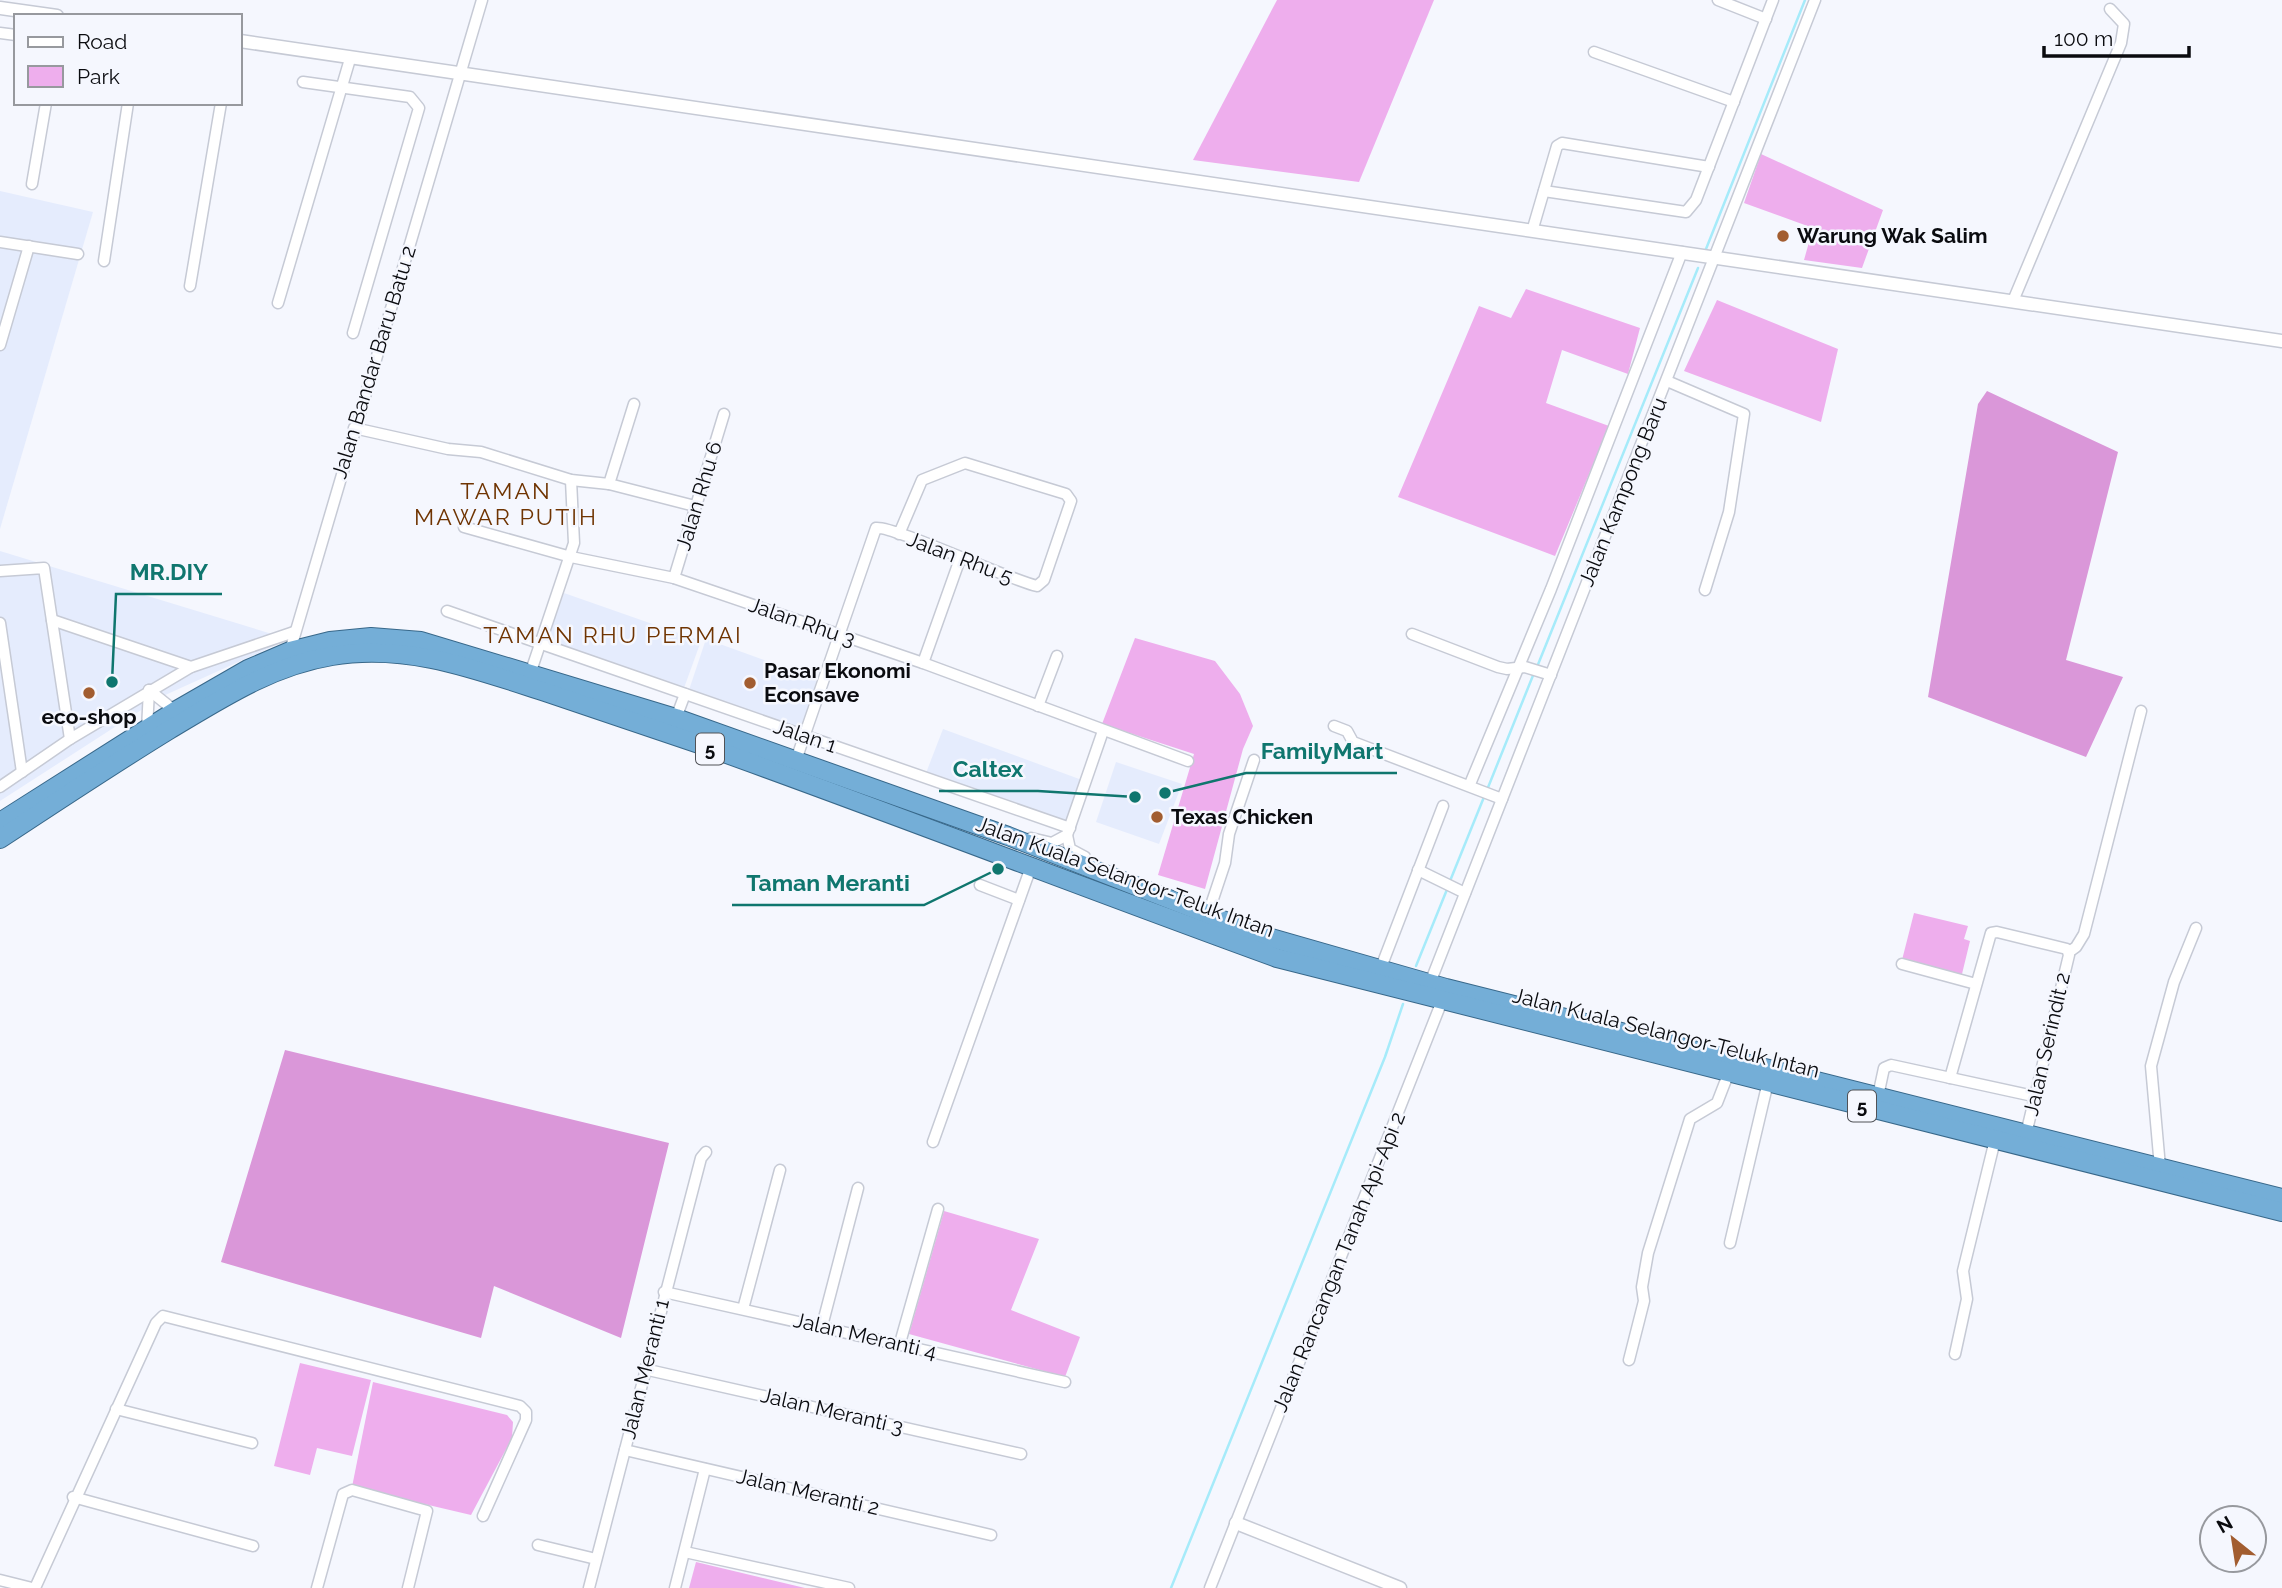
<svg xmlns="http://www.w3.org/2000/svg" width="2282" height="1588" viewBox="0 0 2282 1588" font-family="Raleway,sans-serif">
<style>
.built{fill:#e5ecfd}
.green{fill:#eeaeed}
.forest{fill:#da97d9}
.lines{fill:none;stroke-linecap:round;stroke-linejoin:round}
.stream{stroke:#a6ebfa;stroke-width:2.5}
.minor-casing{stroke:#c6cad5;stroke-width:13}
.tertiary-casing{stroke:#c6cad5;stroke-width:15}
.trunk-casing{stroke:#38688a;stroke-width:20}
.minor{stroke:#fff;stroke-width:10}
.tertiary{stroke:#fff;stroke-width:12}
.trunk{stroke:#74aed7;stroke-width:18}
.poi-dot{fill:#a25d30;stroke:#f5f7fe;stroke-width:2.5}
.labels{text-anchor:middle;stroke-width:5;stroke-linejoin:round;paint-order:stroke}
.shield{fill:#f5f7fe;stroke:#505257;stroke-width:2}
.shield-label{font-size:19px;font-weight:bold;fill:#0a0b0f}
.poi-label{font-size:21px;font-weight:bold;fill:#0a0b0f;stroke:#f5f7fe;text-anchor:start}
.street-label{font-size:21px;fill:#0a0b0f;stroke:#f5f7fe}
.neighbourhood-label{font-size:23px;letter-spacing:2px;fill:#6f3402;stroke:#f5f7fe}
.leader{fill:none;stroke:#0f766e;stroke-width:2.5}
.callout-dot{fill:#0f766e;stroke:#f5f7fe;stroke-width:2.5}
.callout-label{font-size:23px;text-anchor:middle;font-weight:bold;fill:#0f766e;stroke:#f5f7fe;stroke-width:5;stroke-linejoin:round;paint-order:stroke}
</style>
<rect width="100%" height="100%" fill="#f5f7fe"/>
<g class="built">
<path d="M 0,191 L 93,212 L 0,529 Z"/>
<path d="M 0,551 L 272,634 L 274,646 L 163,696 L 0,801 Z"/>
<path d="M 564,593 L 701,641 L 684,688 L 547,640 Z"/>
<path d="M 706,639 L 817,679 L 801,729 L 689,690 Z"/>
<path d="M 943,729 L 1082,780 L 1068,823 L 926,773 Z"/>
<path d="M 1116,762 L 1182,784 L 1159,844 L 1096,822 Z"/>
</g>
<g class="green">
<path d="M 1277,0 L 1434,0 L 1359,182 L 1193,160 Z"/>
<path d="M 1761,154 L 1883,210 L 1862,268 L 1804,260 L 1813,228 L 1744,203 Z"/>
<path d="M 1526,289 L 1640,328 L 1628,374 L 1562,350 L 1546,403 L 1609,426 L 1555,556 L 1398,497 L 1479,306 L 1511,318 Z"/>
<path d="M 1717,300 L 1838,349 L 1821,422 L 1684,371 Z"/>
<path d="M 1135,638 L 1215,661 L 1240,694 L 1253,726 L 1243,749 L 1205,889 L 1158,875 L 1194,754 L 1102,724 Z"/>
<path d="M 1914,913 L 1968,926 L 1964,939 L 1970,941 L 1962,974 L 1902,960 Z"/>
<path d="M 944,1211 L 1039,1239 L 1011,1310 L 1080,1337 L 1065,1377 L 909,1334 Z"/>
<path d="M 300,1363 L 371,1380 L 352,1456 L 317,1448 L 310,1475 L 274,1466 Z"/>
<path d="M 373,1382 L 507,1415 L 513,1422 L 512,1438 L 471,1515 L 352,1487 Z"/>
<path d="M 696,1562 L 805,1588 L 689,1588 Z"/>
</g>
<g class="forest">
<path d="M 1987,391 L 2118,452 L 2066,660 L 2123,677 L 2086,757 L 1928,697 L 1978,404 Z"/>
<path d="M 285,1050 L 669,1143 L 621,1338 L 494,1286 L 481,1338 L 221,1262 Z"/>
</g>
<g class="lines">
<g class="stream">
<path d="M 1706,249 L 1805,0"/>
<path d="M 1537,667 L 1698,268"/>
<path d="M 1487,790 L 1534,673"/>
<path d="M 1450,881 L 1484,797"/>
<path d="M 1416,966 L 1448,887"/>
<path d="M 1171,1588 L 1385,1057 L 1403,1004"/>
</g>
<g class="minor-casing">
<g id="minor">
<path d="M 1718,0 L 1766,19"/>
<path d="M 0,33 L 16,35"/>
<path d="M 1594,52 L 1734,102"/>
<path d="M 303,82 L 410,97 L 419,108 L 353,333"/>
<path d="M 32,184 L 46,103"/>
<path d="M 1544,191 L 1686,212 L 1696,200 L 1773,0"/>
<path d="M 1533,228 L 1557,146 L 1562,143 L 1709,167"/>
<path d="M 0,242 L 78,254"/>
<path d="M 104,261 L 128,103"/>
<path d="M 190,286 L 221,103"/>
<path d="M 2013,301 L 2121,43 L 2124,24 L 2110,9"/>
<path d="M 278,303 L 350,59"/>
<path d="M 0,345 L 29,246"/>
<path d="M 1667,381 L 1744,414 L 1729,512 L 1705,590"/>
<path d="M 634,404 L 609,484 L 695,506"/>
<path d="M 354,428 L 448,449 L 481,452 L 571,480 L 609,484"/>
<path d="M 464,527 L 571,557 L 674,578 L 923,663 L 1188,761"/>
<path d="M 0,571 L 44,568 L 70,739"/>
<path d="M 674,578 L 724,414"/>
<path d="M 447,611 L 1070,828"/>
<path d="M 52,620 L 191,667"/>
<path d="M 0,623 L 22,772"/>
<path d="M 1412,634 L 1498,667 L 1507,669 L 1525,667 L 1551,675"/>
<path d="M 290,651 L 482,0"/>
<path d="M 923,663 L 960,559"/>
<path d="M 529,677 L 574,543 L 571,480"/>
<path d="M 149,690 L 175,711"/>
<path d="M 1038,706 L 1057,656"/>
<path d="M 676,718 L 685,694"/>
<path d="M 1334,726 L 1347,731 L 1353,742 L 1502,799"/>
<path d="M 147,729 L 149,690"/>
<path d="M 796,760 L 876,528 C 892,525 1007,579 1037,586 L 1044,580 L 1071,501 L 1066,494 L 965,463 L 922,480 L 899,534"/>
<path d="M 1470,784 L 1551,589 L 1682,252"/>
<path d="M 0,787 L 70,739 L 191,667 L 294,632"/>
<path d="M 1067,835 L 1070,849 L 1085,857"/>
<path d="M 1031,838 L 1052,843 L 1067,835 L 1103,731"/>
<path d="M 1418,870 L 1465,893"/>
<path d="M 980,885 L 1019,900"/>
<path d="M 1208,914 L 1225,863 L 1229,834 L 1254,760"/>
<path d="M 2069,952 L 2076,947 L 2084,934 L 2141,711"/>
<path d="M 1902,964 L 1976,984"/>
<path d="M 1380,970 L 1443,806"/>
<path d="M 1430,983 L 1815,0"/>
<path d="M 1950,1078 L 1991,933 L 1997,932 L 2067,949 L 2069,955 L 2026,1134"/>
<path d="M 1878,1096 L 1884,1068 L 1891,1065 L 2033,1096"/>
<path d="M 933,1142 L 1031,867"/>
<path d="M 2160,1167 L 2151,1066 L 2174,982 L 2196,928"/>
<path d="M 1730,1243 L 1768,1082"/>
<path d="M 664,1292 L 1065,1382"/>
<path d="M 743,1309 L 780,1170"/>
<path d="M 822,1326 L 858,1188"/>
<path d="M 900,1343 L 938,1209"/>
<path d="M 1955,1354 L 1967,1299 L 1963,1271 L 1995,1140"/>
<path d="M 1629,1360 L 1644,1301 L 1642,1287 L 1648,1253 L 1690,1119 L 1717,1103 L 1729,1072"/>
<path d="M 644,1369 L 1021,1454"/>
<path d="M 116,1409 L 252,1443"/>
<path d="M 625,1450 L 991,1535"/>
<path d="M 73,1497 L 253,1546"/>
<path d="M 538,1545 L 596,1559"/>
<path d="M 685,1552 L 849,1588"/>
<path d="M 0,1580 L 32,1588"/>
<path d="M 35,1588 L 156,1323 L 163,1316 L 520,1406 L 526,1412 L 526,1420 L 483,1516"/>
<path d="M 317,1588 L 343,1494 L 352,1490 L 427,1511 L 408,1588"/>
<path d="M 589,1588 L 701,1158 L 706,1152"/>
<path d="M 675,1588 L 705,1469"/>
<path d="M 1210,1588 L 1442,1001"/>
</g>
</g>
<g class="tertiary-casing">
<g id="tertiary">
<path d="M 0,8 L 57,16"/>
<path d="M 240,41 L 2282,341"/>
<path d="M 1236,1523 L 1400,1588"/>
</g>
</g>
<g class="trunk-casing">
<g id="trunk">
<path d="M 0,822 L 175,711 L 248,669 L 290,651 L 330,641 L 371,637 L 421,641 L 676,718 L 1008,836 L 1261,935 L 1446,988 L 2282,1198"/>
<path d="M 0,839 C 56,802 112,765 169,730 C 221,699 271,666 332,656 C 407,643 477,670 548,693 C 598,710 649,727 699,744 C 892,813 1084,888 1277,958 L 2282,1212"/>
</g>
</g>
<use href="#minor" class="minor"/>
<use href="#tertiary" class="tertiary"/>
<use href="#trunk" class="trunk"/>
</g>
<g class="poi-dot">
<circle cx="1783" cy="236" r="7"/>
<circle cx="750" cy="683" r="7"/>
<circle cx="89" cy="693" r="7"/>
<circle cx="1157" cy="817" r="7"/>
</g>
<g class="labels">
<g class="shield">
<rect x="696" y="733.5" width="28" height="31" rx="5"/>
<rect x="1848" y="1090.5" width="28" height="31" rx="5"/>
</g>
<g class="shield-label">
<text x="710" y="756">5</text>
<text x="1862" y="1113">5</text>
</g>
<g class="poi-label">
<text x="1797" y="243">Warung Wak Salim</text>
<text x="764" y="678">Pasar Ekonomi<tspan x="764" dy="24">Econsave</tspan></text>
<text x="89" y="724" text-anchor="middle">eco-shop</text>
<text x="1171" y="824">Texas Chicken</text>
</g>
<g class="street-label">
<text transform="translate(374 362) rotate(-73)" y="7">Jalan Bandar Baru Batu 2</text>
<text transform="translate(1623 492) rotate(-68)" y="7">Jalan Kampong Baru</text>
<text transform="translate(699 496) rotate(-73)" y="7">Jalan Rhu 6</text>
<text transform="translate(960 558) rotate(21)" y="7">Jalan Rhu 5</text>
<text transform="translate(802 622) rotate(19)" y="7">Jalan Rhu 3</text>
<text transform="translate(805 736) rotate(19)" y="7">Jalan 1</text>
<text transform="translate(1125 877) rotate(20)" y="7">Jalan Kuala Selangor-Teluk Intan</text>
<text transform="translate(1666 1033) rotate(14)" y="7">Jalan Kuala Selangor-Teluk Intan</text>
<text transform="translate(2047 1044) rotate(-77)" y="7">Jalan Serindit 2</text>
<text transform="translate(1339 1262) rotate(-68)" y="7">Jalan Rancangan Tanah Api-Api 2</text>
<text transform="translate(865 1336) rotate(13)" y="7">Jalan Meranti 4</text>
<text transform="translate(645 1369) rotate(-76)" y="7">Jalan Meranti 1</text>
<text transform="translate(832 1411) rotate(13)" y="7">Jalan Meranti 3</text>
<text transform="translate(808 1492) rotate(13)" y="7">Jalan Meranti 2</text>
</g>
<g class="neighbourhood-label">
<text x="506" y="499">TAMAN<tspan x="506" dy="26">MAWAR PUTIH</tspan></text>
<text x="613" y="643">TAMAN RHU PERMAI</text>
</g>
</g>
<path class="leader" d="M112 682L116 594H222M1165 793L1246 773H1397M1135 797L1038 791H939M998 869L924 905H732"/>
<g class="callout-dot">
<circle cx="112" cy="682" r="7"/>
<circle cx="1165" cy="793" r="7"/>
<circle cx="1135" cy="797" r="7"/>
<circle cx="998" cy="869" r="7"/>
</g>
<g class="callout-label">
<text x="169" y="580">MR.DIY</text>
<text x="1322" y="759">FamilyMart</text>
<text x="988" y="777">Caltex</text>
<text x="828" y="891">Taman Meranti</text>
</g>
<rect x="14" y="14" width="228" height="91" fill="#f5f7fe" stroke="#97999e" stroke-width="2"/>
<rect x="28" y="37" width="35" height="10" fill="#ffffff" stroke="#97999e" stroke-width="2"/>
<text x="77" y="49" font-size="21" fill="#0a0b0f">Road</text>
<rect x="28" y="66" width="35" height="21" fill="#eeaeed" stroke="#97999e" stroke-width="2"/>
<text x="77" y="84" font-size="21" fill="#0a0b0f">Park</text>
<g transform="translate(2233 1539) rotate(330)"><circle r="33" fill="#f5f7fe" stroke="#97999e" stroke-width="2"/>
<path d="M0-5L12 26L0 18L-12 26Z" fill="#a25d30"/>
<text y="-10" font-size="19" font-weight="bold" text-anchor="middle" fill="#0a0b0f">N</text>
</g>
<path d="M2044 46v10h145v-10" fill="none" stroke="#0a0b0f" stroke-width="3.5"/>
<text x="2054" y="46" font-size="21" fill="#0a0b0f" stroke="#f5f7fe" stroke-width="5" paint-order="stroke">100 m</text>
</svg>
